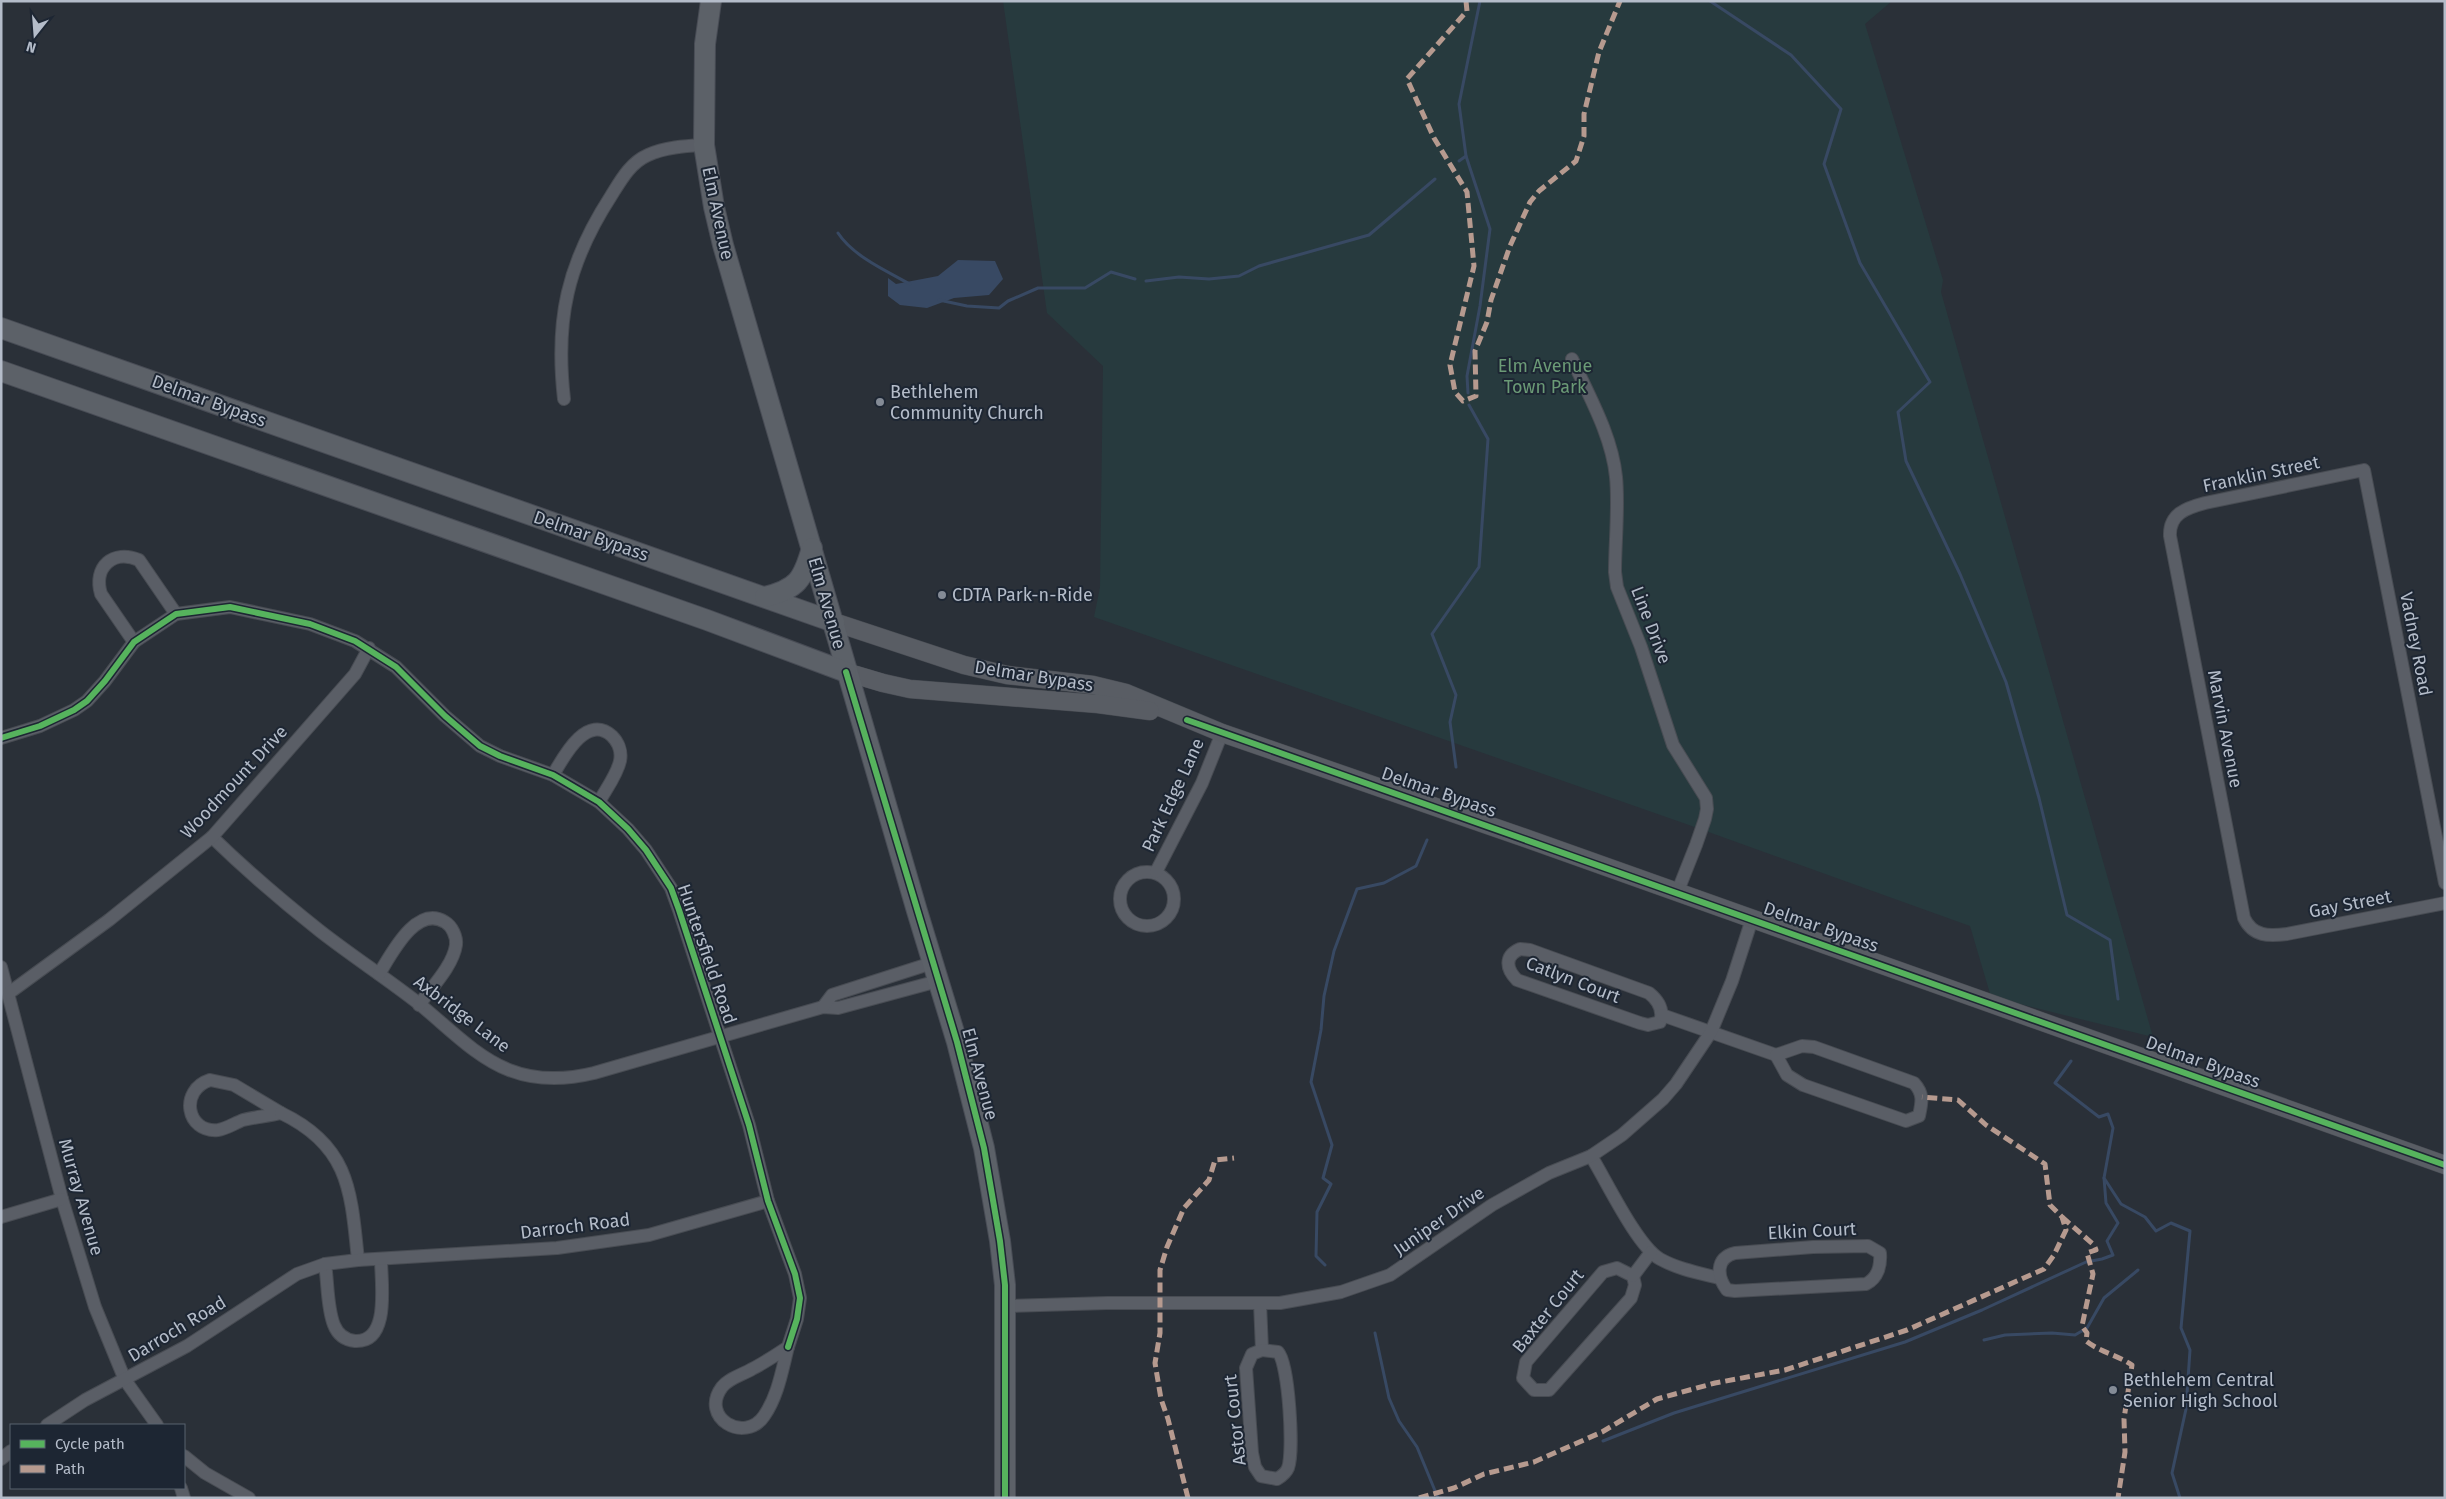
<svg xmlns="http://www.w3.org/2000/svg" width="2446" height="1499" viewBox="0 0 2446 1499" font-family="'Fira Sans',sans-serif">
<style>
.green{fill:#273a3e}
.water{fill:#384963}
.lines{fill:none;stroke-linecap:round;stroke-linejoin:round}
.stream{stroke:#384963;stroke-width:3}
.street-casing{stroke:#484c53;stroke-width:14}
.secondary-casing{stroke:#484c53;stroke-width:19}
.primary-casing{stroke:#484c55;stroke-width:22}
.street{stroke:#5a5e66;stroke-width:12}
.secondary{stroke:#595d64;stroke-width:18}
.primary{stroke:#5c6168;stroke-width:20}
.quiet{stroke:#b69a8f;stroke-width:5;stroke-dasharray:10 5;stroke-linecap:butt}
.cycleway-casing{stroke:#1d2633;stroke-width:9}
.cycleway{stroke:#56b35d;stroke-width:6}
.poi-dot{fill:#848b96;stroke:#1d2633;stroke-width:2}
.labels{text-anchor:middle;stroke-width:4;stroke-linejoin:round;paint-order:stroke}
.street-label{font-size:18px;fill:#b4bcc9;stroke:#1d2633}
.park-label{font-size:18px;fill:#6b9a76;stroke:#1d2633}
.poi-label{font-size:18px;fill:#b4bcc9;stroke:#1d2633;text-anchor:start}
</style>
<rect width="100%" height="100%" fill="#2a3038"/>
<path class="green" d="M 1003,1 L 1892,1 L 1865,24 L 1943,280 L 1941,292 L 2153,1037 L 1991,997 L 1970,926 L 1689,825 L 1094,617 L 1100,587 L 1103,366 L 1047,313 Z"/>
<path class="water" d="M 958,260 L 995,261 L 1003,279 L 989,295 L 954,298 L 927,308 L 900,305 L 888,296 L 888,278 L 896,284 L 938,276 Z"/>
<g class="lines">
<g class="stream">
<path d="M 1710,1 L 1791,55 L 1841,109 L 1824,164 L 1860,263 L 1930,382 L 1898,412 L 1906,461 L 1960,574 L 2006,682 L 2039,798 L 2067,915 L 2110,940 L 2118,999"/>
<path d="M 1459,161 L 1466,156"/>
<path d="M 838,233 C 853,256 886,271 910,284"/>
<path d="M 1146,281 L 1179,277 L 1209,279 L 1239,276 L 1259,266 L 1369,235 L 1435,179"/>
<path d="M 939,300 L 967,306 L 999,308 L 1008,301 L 1038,288 L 1085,288 L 1111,272 L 1135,279"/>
<path d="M 1468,393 L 1467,376 L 1480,306 L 1490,229 L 1466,156 L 1459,104 L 1480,1"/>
<path d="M 1456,767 L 1450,722 L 1456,695 L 1432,634 L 1479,567 L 1488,439 L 1469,405"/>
<path d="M 2071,1061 L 2055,1083 L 2099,1117 L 2108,1114 L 2113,1128 L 2104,1178 L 2121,1204 L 2145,1217 L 2156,1231 L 2171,1223 L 2190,1231 L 2181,1328 L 2190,1350 L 2186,1409 L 2172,1473 L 2180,1498"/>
<path d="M 1325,1265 L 1316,1256 L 1317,1212 L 1331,1184 L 1323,1178 L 1332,1145 L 1311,1082 L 1321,1030 L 1324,996 L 1334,951 L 1357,889 L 1384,883 L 1416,866 L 1427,840"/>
<path d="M 1375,1333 L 1389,1398 L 1399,1421 L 1417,1447 L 1438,1498"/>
<path d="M 1984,1340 L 2005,1335 L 2052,1333 L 2075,1335 L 2087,1328 L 2104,1298 L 2138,1270"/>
<path d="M 1603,1441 L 1674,1413 L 1905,1342 L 1982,1310 L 2086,1262 L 2102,1259 L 2113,1255 L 2107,1241 L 2118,1223 L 2106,1203 L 2104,1178"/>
</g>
<g class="street-casing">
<g id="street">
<path d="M 1572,359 C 1589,396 1612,436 1616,477 C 1619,506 1615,542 1615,572 L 1617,587 L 1641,647 L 1673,745 L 1706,798 L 1707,809 L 1705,819 L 1696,845 L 1677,893"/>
<path d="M 564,399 C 555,320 567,264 611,196 C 621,180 630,163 648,155 C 665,147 686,146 704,145"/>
<path d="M 134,642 L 101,594 C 93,567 113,549 139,560 L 176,614"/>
<path d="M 1,738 L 40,726 L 74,710 L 87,701 L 105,681 L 134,642 L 176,614 L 230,607 L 310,624 L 355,641 L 396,667 L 445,716 L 480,746 L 500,756 L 553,775 L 599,802 L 628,829 L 646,850 L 671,888 L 679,910 L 749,1125 L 768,1201 L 795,1274 L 800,1298 L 797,1319 L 788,1347"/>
<path d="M 553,775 C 563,758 586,713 612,736 C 618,742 622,751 620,761 C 617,775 606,789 599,802"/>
<path d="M 212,837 C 246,870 282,901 320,931 C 352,956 386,978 418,1003 C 447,1026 474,1056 509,1070 C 537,1081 565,1080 594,1073 L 823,1007 L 838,1008 L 938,981"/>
<circle cx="1147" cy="899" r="27"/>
<path d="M 1156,872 L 1202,783 L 1222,733"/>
<path d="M 2445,883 L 2364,470 L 2205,503 C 2186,508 2169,514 2170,536 L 2244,918 C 2253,937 2269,936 2287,934 L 2445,903"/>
<path d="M 1520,949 L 1530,950 L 1649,993 C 1659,1001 1664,1010 1660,1022 L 1648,1025 L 1640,1023 L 1517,980 C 1506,969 1504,956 1520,949 Z"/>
<path d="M 1,967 L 62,1199 L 95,1307 L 125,1380 L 157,1425"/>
<path d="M 379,974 C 391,955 416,904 445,922 C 452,926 457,937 456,945 C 453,966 431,988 419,1005"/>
<path d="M 9,993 L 109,920 L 212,837 L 355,674 L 369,648"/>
<path d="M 823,1007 L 832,995 L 932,963"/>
<path d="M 1662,1015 L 1776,1055"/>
<path d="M 1802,1046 L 1814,1047 L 1914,1083 C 1924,1094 1922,1102 1919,1116 L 1906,1121 L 1803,1085 L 1787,1075 L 1776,1055 Z"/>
<path d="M 210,1080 L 234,1085 L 281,1113 C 269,1116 255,1117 243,1120 C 235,1123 226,1129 218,1130 C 186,1133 179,1090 210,1080 Z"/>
<path d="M 281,1113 C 350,1146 351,1192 358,1260"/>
<path d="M 1591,1156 C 1606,1180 1637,1246 1660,1259 C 1678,1269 1699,1273 1719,1278"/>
<path d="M 1,1217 L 62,1199"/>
<path d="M 1868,1246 L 1880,1253 C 1881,1265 1878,1278 1866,1284 L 1735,1291 L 1727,1290 C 1717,1277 1715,1258 1735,1253 L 1813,1247 Z"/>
<path d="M 325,1264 C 328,1283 327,1308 334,1325 C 338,1335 345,1340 355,1341 C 391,1343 381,1282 381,1259"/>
<path d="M 1617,1268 L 1633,1276 L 1635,1285 L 1631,1298 L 1549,1390 L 1534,1390 L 1523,1378 L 1526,1362 L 1603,1272 Z"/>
<path d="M 1633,1276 L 1651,1252"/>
<path d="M 1260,1303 L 1262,1350"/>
<path d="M 1006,1306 L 1107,1303 L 1280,1303 L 1341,1292 L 1390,1275 L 1492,1205 L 1549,1173 L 1591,1156 L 1622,1135 L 1663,1099 L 1676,1084 L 1711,1032 L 1732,981 L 1752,919"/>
<path d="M 788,1347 C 782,1370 778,1396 764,1416 C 745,1444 699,1418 722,1387 C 729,1378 742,1375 752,1369 C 764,1363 776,1355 788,1347 Z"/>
<path d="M 1262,1350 L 1278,1352 C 1289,1364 1294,1452 1288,1468 C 1286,1473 1282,1476 1277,1479 L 1261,1476 L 1255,1467 L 1252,1453 L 1246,1368 L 1252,1354 Z"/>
<path d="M 47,1425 L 85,1400 L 187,1346 L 297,1274 L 325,1264 L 358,1260 L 557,1248 L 649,1235 L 768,1201"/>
<path d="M 184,1456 L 205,1473 L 249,1498"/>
<path d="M 1,1459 L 11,1451"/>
<path d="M 181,1488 L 184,1498"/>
</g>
</g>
<g class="secondary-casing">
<g id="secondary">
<path d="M 834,622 L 964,665 L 1007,675 L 1093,685 L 1126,693 L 1222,733 L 1528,839 L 2445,1165"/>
<path d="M 846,672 L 883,683 L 910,689 L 1098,704 L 1150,711"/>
</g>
</g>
<g class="primary-casing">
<g id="primary">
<path d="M 711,1 L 705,44 L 704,145 L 714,207 L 723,245 L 917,911 L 957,1042 L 984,1148 L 1000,1241 L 1005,1285 L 1005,1498"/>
<path d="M 1,328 L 834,622"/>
<path d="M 1,371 L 707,620 L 846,672"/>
<path d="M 765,597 C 797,589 803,580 812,548"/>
</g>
</g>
<use href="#street" class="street"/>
<use href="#secondary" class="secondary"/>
<use href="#primary" class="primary"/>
<g class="quiet">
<path d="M 1466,1 L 1467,11 L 1407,79 L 1434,138 L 1467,192 L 1474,266 L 1450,365 L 1455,392 L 1463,401 L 1476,396 L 1475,351 L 1487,322 L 1491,300 L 1510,246 L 1530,202 L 1539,191 L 1576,161 L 1584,136 L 1584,114 L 1599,52 L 1620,1"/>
<path d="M 2062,1217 L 2094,1245 L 2096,1250 L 2087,1253 L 2093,1274 L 2082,1326 L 2087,1333 L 2086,1341 C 2100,1352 2117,1355 2132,1365 L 2124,1419 L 2125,1452 L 2118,1498"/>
<path d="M 1188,1498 L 1168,1419 L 1161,1399 L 1155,1363 L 1160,1333 L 1160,1270 L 1167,1247 L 1184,1208 L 1209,1180 L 1215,1160 L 1234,1158"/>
<path d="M 1419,1498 L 1454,1488 L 1484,1474 L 1534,1462 L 1602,1432 L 1657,1399 L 1715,1383 L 1785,1370 L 1907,1330 L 2044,1269 L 2054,1255 L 2066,1230 L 2062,1217 L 2050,1205 L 2045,1164 L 1986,1125 L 1958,1100 L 1922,1097"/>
</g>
<g class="cycleway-casing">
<g id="cycleway">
<path d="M 846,672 L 957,1042 L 984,1148 L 1000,1241 L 1005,1285 L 1005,1498"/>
<path d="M 1187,720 L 2445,1165"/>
<path d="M 1,738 L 40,726 L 74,710 L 87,701 L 105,681 L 134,642 L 176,614 L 230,607 L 310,624 L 355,641 L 396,667 L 445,716 L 480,746 L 500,756 L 553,775 L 599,802 L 628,829 L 646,850 L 671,888 L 679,910 L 749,1125 L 768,1201 L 795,1274 L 800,1298 L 797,1319 L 788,1347"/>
</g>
</g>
<use href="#cycleway" class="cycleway"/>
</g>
<g class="poi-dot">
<circle cx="880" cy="402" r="5"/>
<circle cx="942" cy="595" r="5"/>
<circle cx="2113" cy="1390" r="5"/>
</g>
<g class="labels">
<g class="street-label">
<text transform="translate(718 213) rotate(78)" y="6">Elm Avenue</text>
<text transform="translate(209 401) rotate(20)" y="6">Delmar Bypass</text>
<text transform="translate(2261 474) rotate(-12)" y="6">Franklin Street</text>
<text transform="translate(591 536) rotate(19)" y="6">Delmar Bypass</text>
<text transform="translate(827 603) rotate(74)" y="6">Elm Avenue</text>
<text transform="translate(1651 625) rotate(69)" y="6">Line Drive</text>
<text transform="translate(2416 644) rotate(79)" y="6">Vadney Road</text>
<text transform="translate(1034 676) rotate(9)" y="6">Delmar Bypass</text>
<text transform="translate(2225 729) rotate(79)" y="6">Marvin Avenue</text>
<text transform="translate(234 782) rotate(-47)" y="6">Woodmount Drive</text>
<text transform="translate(1439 792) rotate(19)" y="6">Delmar Bypass</text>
<text transform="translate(1173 795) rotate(-65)" y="6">Park Edge Lane</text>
<text transform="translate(2350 904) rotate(-11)" y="6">Gay Street</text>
<text transform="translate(1821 927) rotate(19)" y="6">Delmar Bypass</text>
<text transform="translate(707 954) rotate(71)" y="6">Huntersfield Road</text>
<text transform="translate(1573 980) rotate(21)" y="6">Catlyn Court</text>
<text transform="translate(462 1014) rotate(37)" y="6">Axbridge Lane</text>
<text transform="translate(2203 1062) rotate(20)" y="6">Delmar Bypass</text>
<text transform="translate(980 1074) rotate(75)" y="6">Elm Avenue</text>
<text transform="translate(81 1197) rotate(74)" y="6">Murray Avenue</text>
<text transform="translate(1439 1221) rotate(-35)" y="6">Juniper Drive</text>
<text transform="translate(575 1226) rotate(-7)" y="6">Darroch Road</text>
<text transform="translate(1812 1231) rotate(-3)" y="6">Elkin Court</text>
<text transform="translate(1548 1311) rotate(-51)" y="6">Baxter Court</text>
<text transform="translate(177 1329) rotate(-31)" y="6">Darroch Road</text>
<text transform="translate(1235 1420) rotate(-96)" y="6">Astor Court</text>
</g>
<g class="park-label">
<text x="1545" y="372">Elm Avenue<tspan x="1545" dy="21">Town Park</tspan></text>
</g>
<g class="poi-label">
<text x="890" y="398">Bethlehem<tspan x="890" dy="21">Community Church</tspan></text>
<text x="952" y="601">CDTA Park-n-Ride</text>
<text x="2123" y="1386">Bethlehem Central<tspan x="2123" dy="21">Senior High School</tspan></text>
</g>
</g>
<rect width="2446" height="1499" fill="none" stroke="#b4bcc9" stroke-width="5"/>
<rect x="10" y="1424" width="175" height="65" fill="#1d2633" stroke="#59626f"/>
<rect x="20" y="1440" width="25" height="8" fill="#56b35d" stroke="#59626f"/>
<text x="55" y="1449" font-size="15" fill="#b4bcc9">Cycle path</text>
<rect x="20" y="1465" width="25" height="8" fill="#b69a8f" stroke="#59626f"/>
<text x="55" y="1474" font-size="15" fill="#b4bcc9">Path</text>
<g transform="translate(35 35) rotate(197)" stroke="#1d2633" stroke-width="4" paint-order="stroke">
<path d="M0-4L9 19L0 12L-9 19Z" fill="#b4bcc9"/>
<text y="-8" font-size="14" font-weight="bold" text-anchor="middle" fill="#b4bcc9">N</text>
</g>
</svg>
